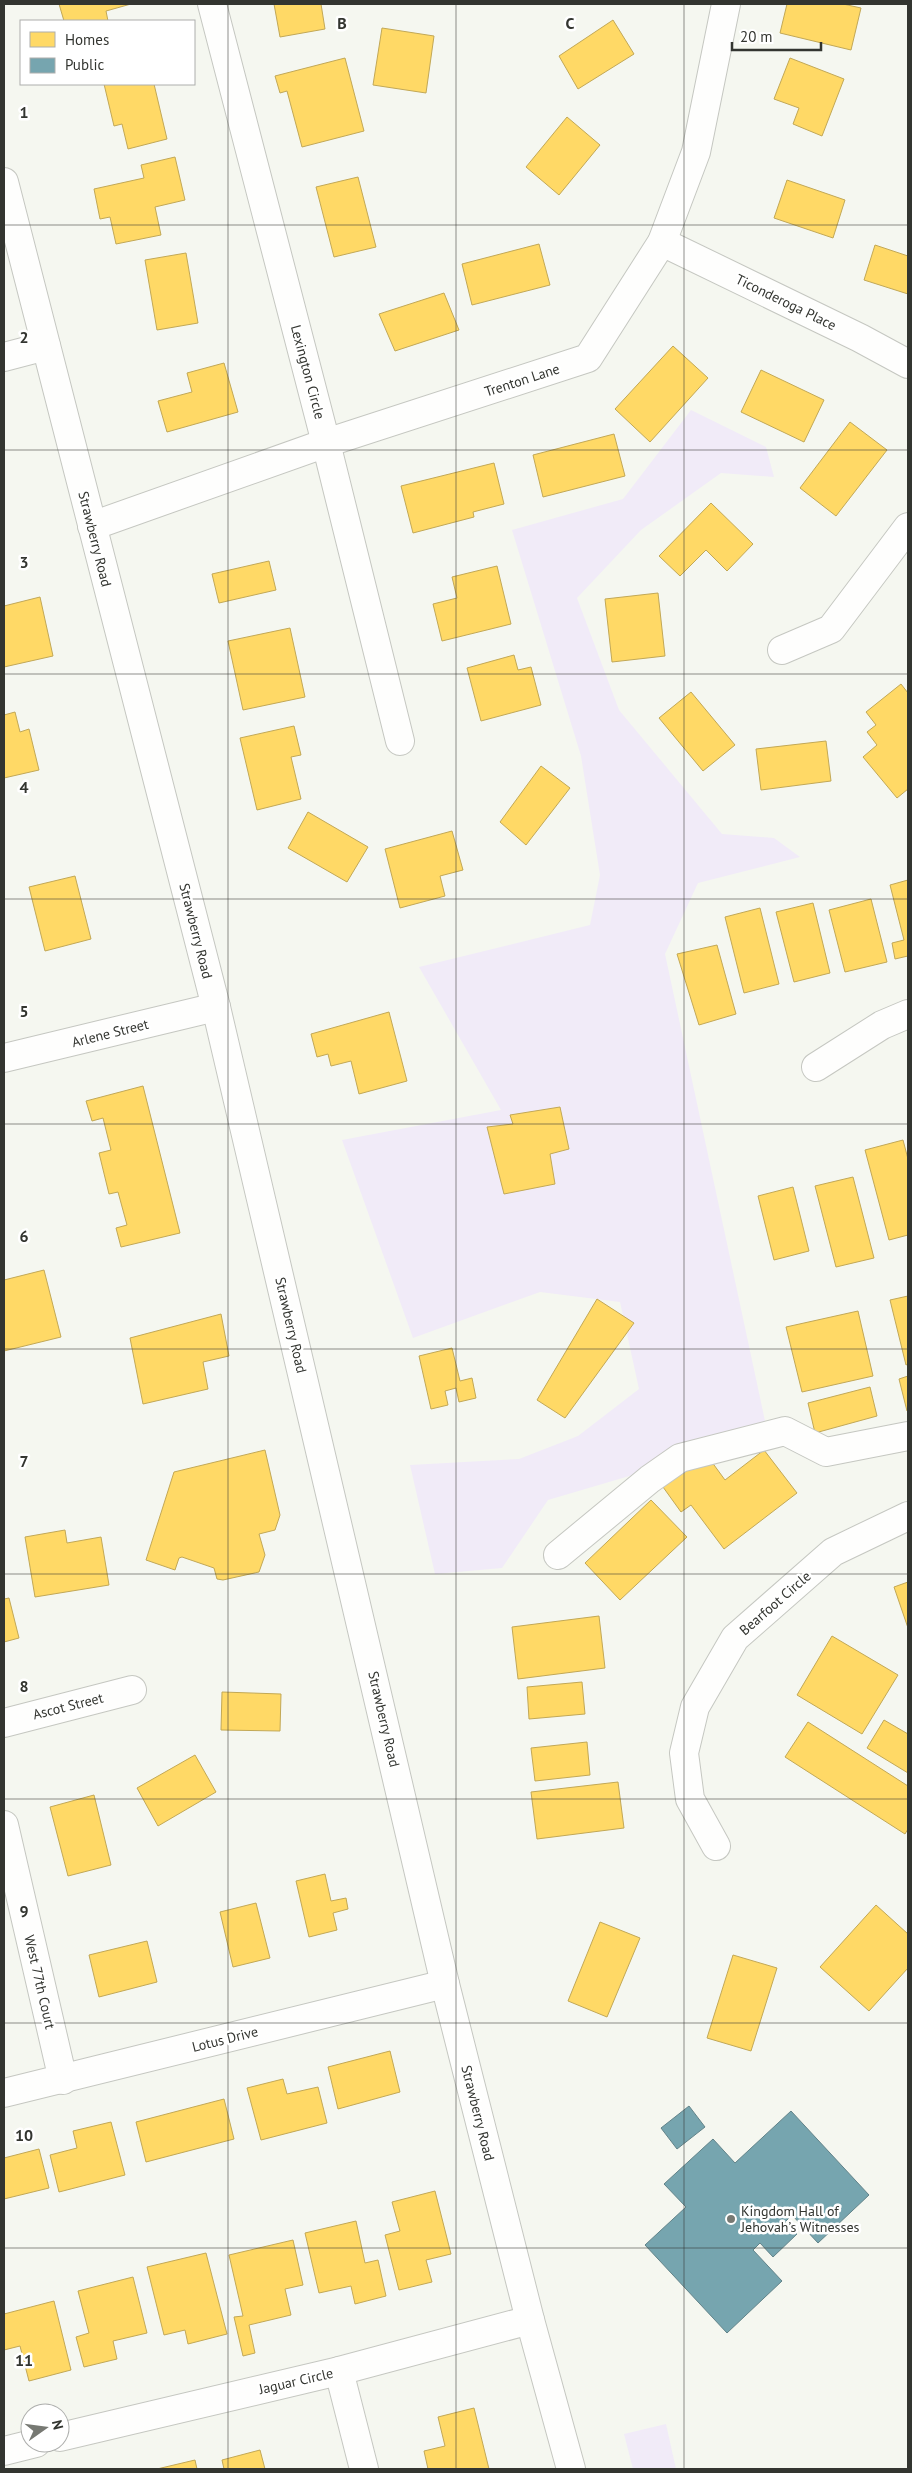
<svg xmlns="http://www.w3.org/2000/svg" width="912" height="2473" viewBox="0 0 912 2473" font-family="'PT Sans',sans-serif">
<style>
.green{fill:#f1ebf8}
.homes{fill:#ffd966;stroke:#c2a856}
.public{fill:#76a5af;stroke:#628389}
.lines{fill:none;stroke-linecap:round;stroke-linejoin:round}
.minor-casing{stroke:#c5c7c1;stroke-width:30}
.minor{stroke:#fefefd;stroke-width:28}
.grid{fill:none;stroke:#333530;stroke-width:1;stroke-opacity:0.55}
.poi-dot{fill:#777973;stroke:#fff;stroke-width:2}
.labels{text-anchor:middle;stroke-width:5;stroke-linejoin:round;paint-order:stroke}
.street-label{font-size:14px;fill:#333530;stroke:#fff}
.poi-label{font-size:14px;fill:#333530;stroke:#fff;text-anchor:start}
.grid-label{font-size:16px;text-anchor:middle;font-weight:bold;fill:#333530;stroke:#fff;stroke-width:5;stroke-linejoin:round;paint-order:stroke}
</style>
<rect width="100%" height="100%" fill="#f5f7f0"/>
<g class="green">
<path d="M 691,410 L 766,447 L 774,477 L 721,473 L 641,530 L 577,598 L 619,710 L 722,834 L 774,838 L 800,857 L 698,883 L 665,954 L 768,1435 L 548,1500 L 502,1568 L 435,1574 L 410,1465 L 519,1459 L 578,1436 L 639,1389 L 620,1302 L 540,1292 L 413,1338 L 342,1140 L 501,1110 L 419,967 L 590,925 L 600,875 L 581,756 L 512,530 L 623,499 Z"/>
<path d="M 666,2424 L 676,2469 L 633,2469 L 624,2434 Z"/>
</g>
<g class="homes">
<path d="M 59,4 L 131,4 L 106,11 L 108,21 L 64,21 Z"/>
<path d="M 274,4 L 321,4 L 325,29 L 280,37 Z"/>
<path d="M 787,4 L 843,4 L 861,8 L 851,50 L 780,33 Z"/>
<path d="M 613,20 L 634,54 L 578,89 L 559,56 Z"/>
<path d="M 382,28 L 434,36 L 426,93 L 373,85 Z"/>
<path d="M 345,58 L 364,131 L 302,147 L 287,91 L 280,93 L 275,76 Z"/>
<path d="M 790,58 L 844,79 L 822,136 L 793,124 L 799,108 L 774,99 Z"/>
<path d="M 104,84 L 154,84 L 167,139 L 128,149 L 122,124 L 114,126 Z"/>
<path d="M 567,117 L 600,145 L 559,195 L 526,167 Z"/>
<path d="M 175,157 L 185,200 L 155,207 L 161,235 L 116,244 L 110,217 L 100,219 L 94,189 L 144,178 L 141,165 Z"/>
<path d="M 358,177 L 376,247 L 334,257 L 316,187 Z"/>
<path d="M 787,180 L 845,200 L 833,238 L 774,218 Z"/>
<path d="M 539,244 L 550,285 L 472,305 L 462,264 Z"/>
<path d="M 875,245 L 908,256 L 908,294 L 864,280 Z"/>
<path d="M 186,253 L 198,323 L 157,330 L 145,260 Z"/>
<path d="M 444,293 L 459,330 L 395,351 L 379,314 Z"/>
<path d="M 673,346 L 708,378 L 650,442 L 615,409 Z"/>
<path d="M 224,363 L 238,412 L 167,432 L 158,401 L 192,392 L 187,373 Z"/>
<path d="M 761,370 L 824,400 L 804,442 L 741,412 Z"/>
<path d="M 850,422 L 887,450 L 836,516 L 800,488 Z"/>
<path d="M 614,434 L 625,476 L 543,497 L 533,455 Z"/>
<path d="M 494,463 L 504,504 L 473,512 L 474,517 L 413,533 L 401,486 Z"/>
<path d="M 711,503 L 753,544 L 727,571 L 706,550 L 680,576 L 659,556 Z"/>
<path d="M 269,561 L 276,590 L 219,603 L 212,574 Z"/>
<path d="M 497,566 L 511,624 L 442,641 L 433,604 L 457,598 L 452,577 Z"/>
<path d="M 658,593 L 665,656 L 612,662 L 605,599 Z"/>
<path d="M 40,597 L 53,656 L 4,667 L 4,606 Z"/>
<path d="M 290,628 L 305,697 L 243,710 L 228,641 Z"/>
<path d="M 514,655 L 518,670 L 531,667 L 541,705 L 481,721 L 467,668 Z"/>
<path d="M 901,684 L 908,693 L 908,789 L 897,798 L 863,757 L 877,745 L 867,732 L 876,725 L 866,712 Z"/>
<path d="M 691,692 L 735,745 L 703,771 L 659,718 Z"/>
<path d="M 15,712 L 20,732 L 29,729 L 39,770 L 4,778 L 4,715 Z"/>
<path d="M 294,726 L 301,755 L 291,757 L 301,799 L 257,810 L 240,738 Z"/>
<path d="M 826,741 L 831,781 L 761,790 L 756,749 Z"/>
<path d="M 541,766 L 570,788 L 526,845 L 500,822 Z"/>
<path d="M 308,812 L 368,847 L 347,882 L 288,848 Z"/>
<path d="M 452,831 L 463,870 L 440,876 L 445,896 L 400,908 L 385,849 Z"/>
<path d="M 75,876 L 91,939 L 45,951 L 29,887 Z"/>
<path d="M 908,880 L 908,956 L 895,959 L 892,943 L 904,940 L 890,885 Z"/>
<path d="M 871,899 L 887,962 L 845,972 L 829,910 Z"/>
<path d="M 813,903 L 830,973 L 794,982 L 776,912 Z"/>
<path d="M 760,908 L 779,984 L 744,993 L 725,917 Z"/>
<path d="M 717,945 L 736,1014 L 699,1025 L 677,954 Z"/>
<path d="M 389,1012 L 407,1081 L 359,1094 L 351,1061 L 331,1066 L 328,1054 L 317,1057 L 311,1034 Z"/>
<path d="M 143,1086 L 180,1233 L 121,1247 L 116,1228 L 127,1225 L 118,1192 L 109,1194 L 99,1153 L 111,1150 L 103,1118 L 92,1121 L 86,1101 Z"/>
<path d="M 560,1107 L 569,1149 L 550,1154 L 555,1184 L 504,1194 L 487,1127 L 513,1124 L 510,1115 Z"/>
<path d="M 903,1140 L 908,1159 L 908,1235 L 889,1240 L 865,1150 Z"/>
<path d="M 853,1177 L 874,1258 L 836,1267 L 815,1186 Z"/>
<path d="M 793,1187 L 809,1251 L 774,1260 L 758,1196 Z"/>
<path d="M 44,1270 L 61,1337 L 4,1351 L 4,1280 Z"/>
<path d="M 908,1296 L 908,1364 L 906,1365 L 890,1300 Z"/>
<path d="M 597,1299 L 634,1323 L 565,1418 L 537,1400 Z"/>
<path d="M 858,1311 L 873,1376 L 802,1392 L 786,1327 Z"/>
<path d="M 221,1314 L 229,1356 L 203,1362 L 208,1389 L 143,1404 L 130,1338 Z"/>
<path d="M 452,1348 L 460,1381 L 472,1378 L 476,1398 L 459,1402 L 456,1388 L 445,1391 L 448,1405 L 431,1409 L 419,1356 Z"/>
<path d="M 908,1376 L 908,1411 L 907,1411 L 899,1379 Z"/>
<path d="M 870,1387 L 877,1416 L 815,1433 L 808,1403 Z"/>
<path d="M 265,1450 L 280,1515 L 275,1530 L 259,1534 L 265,1555 L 259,1572 L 223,1580 L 217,1579 L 214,1568 L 182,1557 L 179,1558 L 175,1570 L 146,1560 L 174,1472 Z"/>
<path d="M 764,1450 L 797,1493 L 724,1549 L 691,1505 L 681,1512 L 663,1487 L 706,1454 L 725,1480 Z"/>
<path d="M 651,1500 L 687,1537 L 620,1600 L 585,1563 Z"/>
<path d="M 65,1530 L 67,1543 L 101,1537 L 109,1585 L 35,1597 L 25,1537 Z"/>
<path d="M 908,1582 L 908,1628 L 894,1587 Z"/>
<path d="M 9,1598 L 19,1638 L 4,1642 L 4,1599 Z"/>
<path d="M 599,1616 L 605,1668 L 518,1679 L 512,1627 Z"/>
<path d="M 832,1636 L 898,1675 L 862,1734 L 797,1695 Z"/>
<path d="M 582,1682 L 585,1714 L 529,1719 L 527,1687 Z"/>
<path d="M 222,1692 L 281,1694 L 280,1731 L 221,1730 Z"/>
<path d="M 884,1720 L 908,1734 L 908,1773 L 867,1748 Z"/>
<path d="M 808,1722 L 908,1786 L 908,1829 L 905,1834 L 785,1757 Z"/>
<path d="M 587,1742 L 590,1775 L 535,1781 L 531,1748 Z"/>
<path d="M 195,1755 L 216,1792 L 158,1826 L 137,1788 Z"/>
<path d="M 618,1782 L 624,1828 L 537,1839 L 531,1792 Z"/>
<path d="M 94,1795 L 111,1865 L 68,1876 L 50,1807 Z"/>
<path d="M 325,1874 L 331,1901 L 346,1898 L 348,1909 L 333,1913 L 337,1930 L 309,1937 L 296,1881 Z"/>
<path d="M 256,1903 L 270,1958 L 233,1967 L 220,1912 Z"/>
<path d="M 876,1905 L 908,1934 L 908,1968 L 869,2011 L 820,1967 Z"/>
<path d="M 600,1922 L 640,1938 L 607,2017 L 568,2001 Z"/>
<path d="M 147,1941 L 157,1982 L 99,1997 L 89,1955 Z"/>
<path d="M 733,1955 L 777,1968 L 751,2051 L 707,2038 Z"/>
<path d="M 390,2051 L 400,2092 L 338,2109 L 328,2067 Z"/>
<path d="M 283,2079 L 287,2094 L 318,2087 L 327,2123 L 261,2140 L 247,2088 Z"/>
<path d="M 224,2099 L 234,2139 L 146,2162 L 136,2122 Z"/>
<path d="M 111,2122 L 125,2175 L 59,2192 L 50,2155 L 77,2148 L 73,2131 Z"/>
<path d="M 39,2149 L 49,2188 L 4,2199 L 4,2158 Z"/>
<path d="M 435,2191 L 451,2254 L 426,2260 L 432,2282 L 399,2290 L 385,2235 L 400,2231 L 392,2202 Z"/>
<path d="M 356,2221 L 365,2263 L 378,2260 L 386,2296 L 355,2304 L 351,2286 L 319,2293 L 305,2233 Z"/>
<path d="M 293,2240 L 303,2285 L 285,2289 L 291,2315 L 249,2325 L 255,2353 L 243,2356 L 234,2317 L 243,2316 L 229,2255 Z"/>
<path d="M 206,2253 L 227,2334 L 188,2344 L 185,2330 L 164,2335 L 147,2267 Z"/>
<path d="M 133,2277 L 147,2333 L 113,2341 L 117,2359 L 84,2367 L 76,2337 L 89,2333 L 78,2291 Z"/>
<path d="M 54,2301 L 71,2370 L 29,2381 L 20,2346 L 4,2350 L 4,2314 Z"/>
<path d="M 474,2408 L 489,2469 L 428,2469 L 424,2451 L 445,2446 L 438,2417 Z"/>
<path d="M 260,2450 L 265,2469 L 224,2469 L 222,2460 Z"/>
<path d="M 195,2460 L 197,2469 L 157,2469 Z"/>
</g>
<g class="public">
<path d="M 689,2106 L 705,2127 L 677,2149 L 661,2128 Z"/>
<path d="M 791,2111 L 869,2195 L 818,2243 L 792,2215 L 785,2222 L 797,2234 L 773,2257 L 760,2243 L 753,2250 L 782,2281 L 727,2333 L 645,2245 L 686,2207 L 664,2184 L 713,2139 L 735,2163 Z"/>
</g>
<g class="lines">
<g class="minor-casing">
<g id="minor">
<path d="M 212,4 L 326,443 L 400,741"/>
<path d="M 4,182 L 216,1007 L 445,1984 L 530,2320 L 571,2469"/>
<path d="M 662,242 L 860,338 L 908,364"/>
<path d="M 4,357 L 46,346"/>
<path d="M 92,526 L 326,443 L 588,358 L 662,242 L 696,152 L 726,4"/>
<path d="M 782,650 L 831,629 L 908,527"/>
<path d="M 4,1058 L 216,1007"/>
<path d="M 816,1067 L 882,1025 L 908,1014"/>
<path d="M 558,1555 L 650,1479 L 680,1458 L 785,1431 L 826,1452 L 908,1436"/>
<path d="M 4,1723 L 132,1690"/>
<path d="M 4,1825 L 63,2080"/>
<path d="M 716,1846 L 690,1799 L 684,1753 L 695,1707 L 735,1638 L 833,1552 L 908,1516"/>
<path d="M 4,2093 L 445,1984"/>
<path d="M 339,2371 L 364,2469"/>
<path d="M 60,2437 L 339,2371 L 530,2320"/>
<path d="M 4,2451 L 36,2443"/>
</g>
</g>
<use href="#minor" class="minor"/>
</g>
<path class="grid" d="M 228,4 L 228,2469M 456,4 L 456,2469M 684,4 L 684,2469M 4,225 L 908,225M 4,450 L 908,450M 4,674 L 908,674M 4,899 L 908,899M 4,1124 L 908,1124M 4,1349 L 908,1349M 4,1574 L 908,1574M 4,1799 L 908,1799M 4,2023 L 908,2023M 4,2248 L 908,2248"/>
<circle class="poi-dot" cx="731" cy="2219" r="5"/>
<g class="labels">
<g class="street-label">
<text transform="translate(786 302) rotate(26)" y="5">Ticonderoga Place</text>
<text transform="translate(308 372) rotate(75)" y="5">Lexington Circle</text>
<text transform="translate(522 380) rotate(-18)" y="5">Trenton Lane</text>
<text transform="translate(95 539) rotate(76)" y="5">Strawberry Road</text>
<text transform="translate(196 931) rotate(76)" y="5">Strawberry Road</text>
<text transform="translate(110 1033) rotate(-14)" y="5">Arlene Street</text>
<text transform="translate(291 1325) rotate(77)" y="5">Strawberry Road</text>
<text transform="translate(775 1603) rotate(-41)" y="5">Bearfoot Circle</text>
<text transform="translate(68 1706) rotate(-14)" y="5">Ascot Street</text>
<text transform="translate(384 1719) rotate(77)" y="5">Strawberry Road</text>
<text transform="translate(40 1982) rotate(77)" y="5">West 77th Court</text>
<text transform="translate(225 2039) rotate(-14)" y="5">Lotus Drive</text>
<text transform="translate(478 2113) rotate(76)" y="5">Strawberry Road</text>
<text transform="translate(296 2381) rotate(-13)" y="5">Jaguar Circle</text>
</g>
<g class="poi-label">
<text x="741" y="2216">Kingdom Hall of<tspan x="741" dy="16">Jehovah’s Witnesses</tspan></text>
</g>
</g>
<g class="grid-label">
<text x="342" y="29">B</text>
<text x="570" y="29">C</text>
<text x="24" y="118">1</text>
<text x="24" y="343">2</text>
<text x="24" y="568">3</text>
<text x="24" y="793">4</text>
<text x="24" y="1017">5</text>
<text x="24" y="1242">6</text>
<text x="24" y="1467">7</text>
<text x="24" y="1692">8</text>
<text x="24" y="1917">9</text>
<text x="24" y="2141">10</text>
<text x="24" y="2366">11</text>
</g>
<rect width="912" height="2473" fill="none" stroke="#333530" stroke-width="10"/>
<rect x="20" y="20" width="175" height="65" fill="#ffffff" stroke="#adaeac"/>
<rect x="30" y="32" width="25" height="15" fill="#ffd966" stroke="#adaeac"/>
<text x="65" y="45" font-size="15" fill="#333530">Homes</text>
<rect x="30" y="58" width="25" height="15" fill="#76a5af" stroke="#adaeac"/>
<text x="65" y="70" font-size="15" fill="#333530">Public</text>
<g transform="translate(45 2428) rotate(76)"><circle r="24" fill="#ffffff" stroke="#adaeac"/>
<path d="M0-4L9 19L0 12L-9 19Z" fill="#777973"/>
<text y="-8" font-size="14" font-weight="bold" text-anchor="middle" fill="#333530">N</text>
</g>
<path d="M732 42v8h89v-8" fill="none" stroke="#333530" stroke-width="2.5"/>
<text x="740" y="42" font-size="15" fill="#333530" stroke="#ffffff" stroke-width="4" paint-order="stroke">20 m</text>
</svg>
